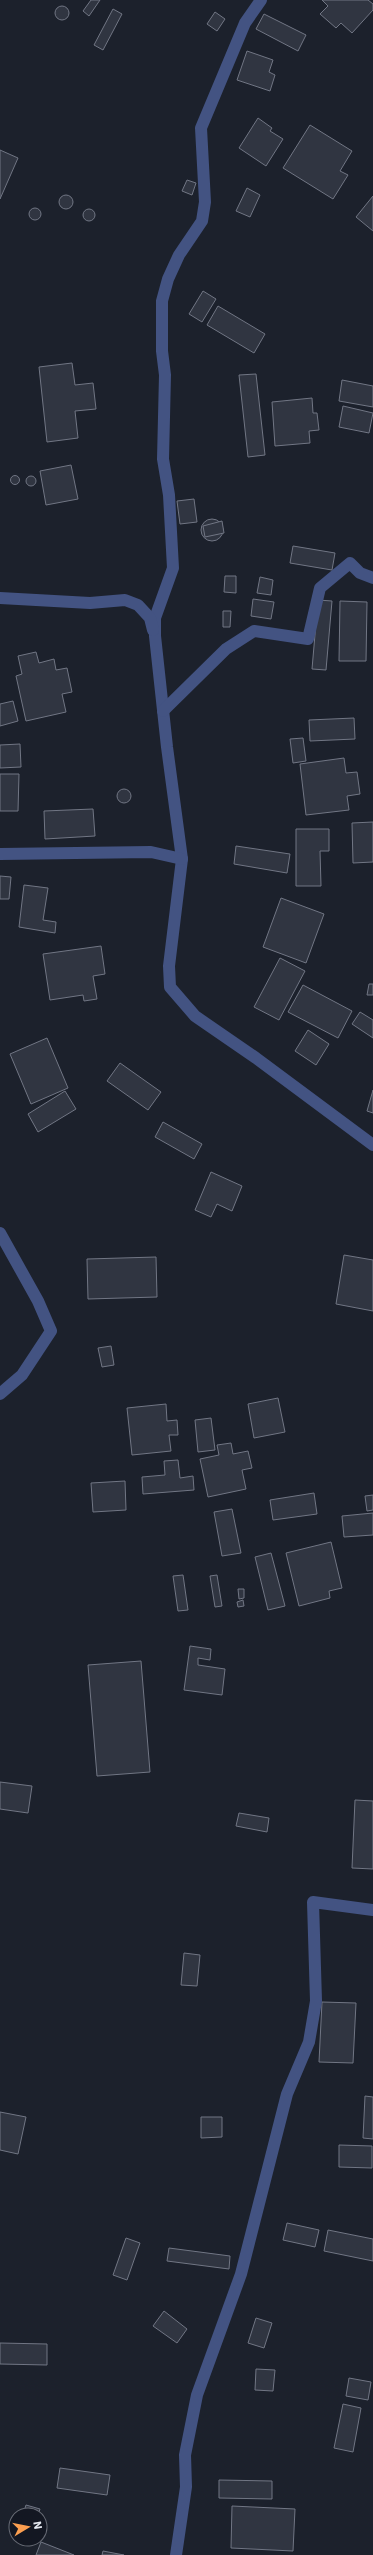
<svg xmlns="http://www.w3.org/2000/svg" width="373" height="2555" viewBox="0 0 373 2555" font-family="'IBM Plex Sans',sans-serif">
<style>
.building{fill:#303541;stroke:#717684}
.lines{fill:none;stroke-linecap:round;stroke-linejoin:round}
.minor{stroke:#435382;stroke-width:12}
</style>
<rect width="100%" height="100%" fill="#1c212c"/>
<g class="building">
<path d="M 91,0 L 100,0 L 89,16 L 83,11 Z"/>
<path d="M 322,0 L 368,0 L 373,4 L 373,10 L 352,33 L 341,23 L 336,28 L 320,14 L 328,6 Z"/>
<circle cx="62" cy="13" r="7"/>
<path d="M 113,9 L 122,14 L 103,50 L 94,45 Z"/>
<path d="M 215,12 L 225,19 L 217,31 L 207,24 Z"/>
<path d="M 264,14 L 306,35 L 298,51 L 256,29 Z"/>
<path d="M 247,51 L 273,60 L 269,72 L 275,75 L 270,91 L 237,80 Z"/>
<path d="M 258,118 L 272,128 L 270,131 L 283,139 L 266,166 L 239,148 Z"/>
<path d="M 310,125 L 352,151 L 340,171 L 348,175 L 333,199 L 283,168 Z"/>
<path d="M 0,150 L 18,158 L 0,199 Z"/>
<path d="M 187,180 L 196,183 L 192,195 L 182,191 Z"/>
<path d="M 247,188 L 260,195 L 250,217 L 236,211 Z"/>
<circle cx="66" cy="202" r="7"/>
<path d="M 373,196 L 373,231 L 356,217 Z"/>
<circle cx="35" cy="214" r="6"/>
<circle cx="89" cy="215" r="6"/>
<path d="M 203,291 L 216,299 L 202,322 L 189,314 Z"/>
<path d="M 218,306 L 265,334 L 254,353 L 207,325 Z"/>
<path d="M 72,363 L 75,385 L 93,383 L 96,409 L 75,411 L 78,438 L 47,442 L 39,367 Z"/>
<path d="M 256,374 L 265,455 L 248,457 L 239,375 Z"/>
<path d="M 342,380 L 373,386 L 373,407 L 339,401 Z"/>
<path d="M 312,398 L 313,413 L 317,413 L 319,430 L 309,431 L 310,443 L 275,446 L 272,402 Z"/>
<path d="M 343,406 L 373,413 L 369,433 L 339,427 Z"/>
<path d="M 71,465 L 78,499 L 46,505 L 40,471 Z"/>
<circle cx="15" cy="480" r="4.5"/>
<circle cx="31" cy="481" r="5"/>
<path d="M 194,499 L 197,522 L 180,524 L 177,501 Z"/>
<circle cx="212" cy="530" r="11"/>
<path d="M 222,521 L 224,533 L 205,537 L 203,526 Z"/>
<path d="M 293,546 L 335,553 L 332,570 L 290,563 Z"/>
<path d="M 225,576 L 236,576 L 236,593 L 224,592 Z"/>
<path d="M 260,577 L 273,580 L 271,595 L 257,593 Z"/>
<path d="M 253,599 L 274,602 L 271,619 L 251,616 Z"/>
<path d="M 318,600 L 332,601 L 326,670 L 312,669 Z"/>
<path d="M 340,601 L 367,602 L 366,661 L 339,661 Z"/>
<path d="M 223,611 L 231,611 L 230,627 L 223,627 Z"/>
<path d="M 36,652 L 39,663 L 54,659 L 56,670 L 67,668 L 72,692 L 62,694 L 66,712 L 26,721 L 16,676 L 22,674 L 18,656 Z"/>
<path d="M 13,701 L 18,721 L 0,726 L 0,704 Z"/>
<path d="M 354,718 L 355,739 L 310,741 L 309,720 Z"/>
<path d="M 303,738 L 306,761 L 293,763 L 290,739 Z"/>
<path d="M 20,744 L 21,767 L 0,768 L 0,745 Z"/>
<path d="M 344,758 L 346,773 L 357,772 L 360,794 L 347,796 L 349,810 L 306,815 L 300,764 Z"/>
<path d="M 0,774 L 19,774 L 18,811 L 0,811 Z"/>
<circle cx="124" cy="796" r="7"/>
<path d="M 93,809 L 95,836 L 45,839 L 44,811 Z"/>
<path d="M 373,822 L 373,862 L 353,863 L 352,823 Z"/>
<path d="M 296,829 L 329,829 L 329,851 L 320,851 L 321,886 L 296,886 Z"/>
<path d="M 236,846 L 290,854 L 287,873 L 234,864 Z"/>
<path d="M 0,876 L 11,877 L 9,899 L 0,899 Z"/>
<path d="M 24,885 L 48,888 L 43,920 L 56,922 L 55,933 L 19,927 Z"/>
<path d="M 281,898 L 324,914 L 306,963 L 263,947 Z"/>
<path d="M 101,946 L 105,974 L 93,976 L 97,999 L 84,1001 L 83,995 L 50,1000 L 43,954 Z"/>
<path d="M 280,958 L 305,971 L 279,1020 L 254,1007 Z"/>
<path d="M 369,984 L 373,984 L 373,995 L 367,995 Z"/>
<path d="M 303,985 L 352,1011 L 338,1038 L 288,1012 Z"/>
<path d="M 360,1012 L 373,1020 L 373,1038 L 352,1024 Z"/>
<path d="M 308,1030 L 329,1044 L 316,1065 L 295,1051 Z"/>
<path d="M 47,1038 L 68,1088 L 31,1104 L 10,1054 Z"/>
<path d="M 120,1063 L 161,1092 L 148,1110 L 107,1081 Z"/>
<path d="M 373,1090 L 373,1113 L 367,1111 Z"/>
<path d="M 65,1091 L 76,1109 L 38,1132 L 28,1114 Z"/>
<path d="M 163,1122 L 202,1144 L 194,1159 L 155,1137 Z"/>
<path d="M 211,1172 L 242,1186 L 232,1211 L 217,1204 L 211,1217 L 195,1210 Z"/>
<path d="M 344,1255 L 373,1260 L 373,1311 L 336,1304 Z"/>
<path d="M 156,1257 L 157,1297 L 88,1299 L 87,1259 Z"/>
<path d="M 111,1346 L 114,1365 L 102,1367 L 98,1348 Z"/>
<path d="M 278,1398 L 285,1432 L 254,1438 L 248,1404 Z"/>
<path d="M 166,1404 L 167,1421 L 177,1420 L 178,1435 L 169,1435 L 171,1451 L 132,1455 L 127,1408 Z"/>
<path d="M 211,1418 L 215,1450 L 198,1452 L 195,1420 Z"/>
<path d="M 231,1443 L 233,1454 L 248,1451 L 252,1468 L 242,1470 L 246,1489 L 208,1497 L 200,1459 L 219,1455 L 217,1445 Z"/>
<path d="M 178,1460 L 180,1478 L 193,1476 L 194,1490 L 143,1494 L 142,1477 L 165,1475 L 164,1461 Z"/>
<path d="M 125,1481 L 126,1510 L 93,1512 L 91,1483 Z"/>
<path d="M 314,1493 L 317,1514 L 273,1520 L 270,1500 Z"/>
<path d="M 373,1495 L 373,1510 L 367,1511 L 365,1496 Z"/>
<path d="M 232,1509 L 241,1553 L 222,1556 L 214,1512 Z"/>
<path d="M 373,1513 L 373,1535 L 344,1537 L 342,1516 Z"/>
<path d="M 331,1542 L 342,1588 L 329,1591 L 330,1598 L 299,1606 L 286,1553 Z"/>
<path d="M 271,1553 L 285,1606 L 268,1610 L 255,1557 Z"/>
<path d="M 183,1575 L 188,1610 L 178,1611 L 173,1576 Z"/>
<path d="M 217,1575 L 222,1606 L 215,1607 L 210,1576 Z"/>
<path d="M 238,1589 L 244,1589 L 244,1598 L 239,1599 Z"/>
<path d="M 243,1600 L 244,1606 L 238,1607 L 237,1602 Z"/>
<path d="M 190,1646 L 211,1649 L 210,1660 L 198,1658 L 198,1665 L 225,1669 L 222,1695 L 184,1690 Z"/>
<path d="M 141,1661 L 150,1772 L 97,1776 L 88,1665 Z"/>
<path d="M 0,1782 L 32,1786 L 28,1813 L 0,1809 Z"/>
<path d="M 355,1800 L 373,1801 L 373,1869 L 352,1868 Z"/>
<path d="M 239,1813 L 269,1818 L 267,1832 L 236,1826 Z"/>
<path d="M 184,1953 L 200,1955 L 197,1986 L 181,1985 Z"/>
<path d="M 322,2002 L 356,2003 L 353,2063 L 319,2062 Z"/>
<path d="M 365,2096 L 373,2097 L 373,2139 L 363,2138 Z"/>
<path d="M 0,2112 L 26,2117 L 18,2154 L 0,2150 Z"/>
<path d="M 201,2117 L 222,2117 L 222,2137 L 201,2138 Z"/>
<path d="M 339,2145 L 372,2146 L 372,2168 L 339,2167 Z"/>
<path d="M 287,2223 L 319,2230 L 315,2247 L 283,2240 Z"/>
<path d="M 328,2230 L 373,2239 L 373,2261 L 324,2251 Z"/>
<path d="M 126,2238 L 140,2243 L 127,2280 L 113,2275 Z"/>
<path d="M 169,2248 L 230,2256 L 229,2269 L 167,2261 Z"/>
<path d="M 164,2311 L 187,2329 L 177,2343 L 153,2326 Z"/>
<path d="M 256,2318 L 272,2323 L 264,2348 L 248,2343 Z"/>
<path d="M 0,2343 L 47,2344 L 47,2365 L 0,2364 Z"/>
<path d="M 256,2369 L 275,2370 L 273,2391 L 255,2390 Z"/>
<path d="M 349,2378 L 371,2382 L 368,2400 L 346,2396 Z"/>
<path d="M 343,2404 L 361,2408 L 353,2452 L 334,2448 Z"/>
<path d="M 60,2468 L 110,2475 L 107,2495 L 57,2488 Z"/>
<path d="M 219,2480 L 272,2481 L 272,2499 L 219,2498 Z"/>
<path d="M 26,2505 L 40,2509 L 38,2515 L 23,2515 Z"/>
<path d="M 232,2506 L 295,2509 L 293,2551 L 231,2548 Z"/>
<path d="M 41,2542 L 74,2555 L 36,2555 Z"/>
<path d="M 103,2551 L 124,2555 L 102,2555 Z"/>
</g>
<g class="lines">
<g class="minor">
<path d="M 261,0 L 245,23 L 201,128 L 205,202 L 202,221 L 179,255 L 168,279 L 162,301 L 162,351 L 165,375 L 163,459 L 169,495 L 173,568 L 155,618 L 155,636 L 167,747 L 182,859 L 169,966 L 170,987 L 195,1016 L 256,1058 L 373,1145"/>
<path d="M 0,598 L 90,603 L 125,600 L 138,605 L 150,618 L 153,630"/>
<path d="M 163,711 L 226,649 L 254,631 L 308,639 L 320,588 L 350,563 L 360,573 L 373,578"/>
<path d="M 0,854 L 151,852 L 182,859"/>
<path d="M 0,1233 L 38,1301 L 51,1331 L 22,1375 L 0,1394"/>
<path d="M 176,2555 L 186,2487 L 185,2455 L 197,2395 L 241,2274 L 287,2094 L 309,2042 L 316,2001 L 313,1902 L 373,1910"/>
</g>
</g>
<g transform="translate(28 2527) rotate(80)"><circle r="19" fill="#131722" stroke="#676b75"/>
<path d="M0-3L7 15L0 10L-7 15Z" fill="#fb9e50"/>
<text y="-6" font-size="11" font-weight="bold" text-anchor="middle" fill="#e6e9f1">N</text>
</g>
</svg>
